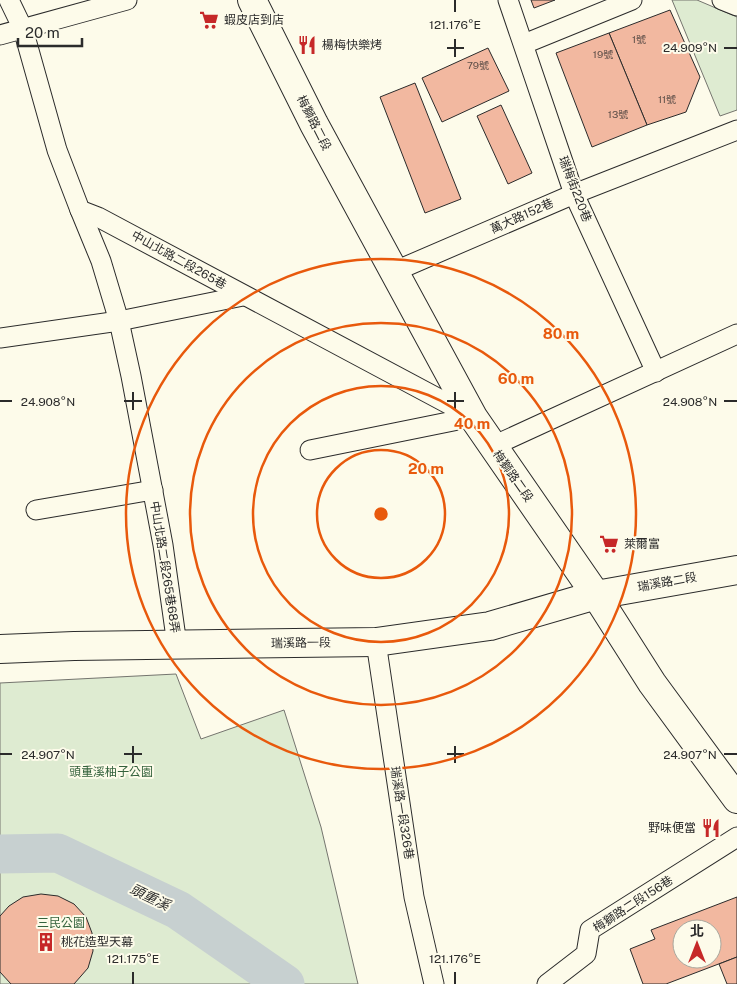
<svg xmlns="http://www.w3.org/2000/svg" width="737" height="984" viewBox="0 0 737 984" font-family="'Public Sans','Noto Sans TC',sans-serif">
<style>
.green{fill:#deebd1;stroke:#74746e}
.lines{fill:none;stroke-linecap:round;stroke-linejoin:round}
.river{stroke:#c7d0d0;stroke-width:39}
.building{fill:#f2b8a0;stroke:#2b2b2b;fill-rule:evenodd}
.street-casing{stroke:#2b2b2b;stroke-width:21}
.secondary-casing{stroke:#2b2b2b;stroke-width:30}
.street{stroke:#fdfbea;stroke-width:19}
.secondary{stroke:#fdfbea;stroke-width:28}
.ticks{fill:none;stroke:#2b2b2b;stroke-width:2}
.ring{fill:none;stroke:#e8590c;stroke-width:2.5}
.labels{text-anchor:middle;stroke-width:4;stroke-linejoin:round;paint-order:stroke}
.number-label{font-size:10px;fill:#5d4e48}
.poi-label{font-size:12px;fill:#2b2b2b;stroke:#fdfbea;text-anchor:start}
.street-label{font-size:12px;fill:#2b2b2b;stroke:#fdfbea}
.park-label{font-size:12px;fill:#34623c;stroke:#fdfbea}
.water-label{font-size:14px;font-style:italic;fill:#2b2b2b;stroke:#fdfbea}
.ticks-label{font-size:12px;text-anchor:middle;fill:#2b2b2b;stroke:#fdfbea;stroke-width:4;stroke-linejoin:round;paint-order:stroke}
.centre{fill:#e8590c;stroke:#fdfbea;stroke-width:2.5}
.ring-label{font-size:15px;text-anchor:middle;font-weight:bold;fill:#e8590c;stroke:#fdfbea;stroke-width:4;stroke-linejoin:round;paint-order:stroke}
</style>
<rect width="100%" height="100%" fill="#fdfbea"/>
<g class="green">
<path d="M 672,0 L 697,0 L 737,17 L 737,110 L 720,116 Z"/>
<path d="M 176,674 L 201,739 L 284,710 L 321,827 L 358,984 L 0,984 L 0,683 Z"/>
</g>
<g class="lines">
<path class="river" d="M 0,854 L 58,853 L 178,910 L 285,984"/>
</g>
<g class="building">
<path d="M 531,0 L 555,0 L 534,8 Z"/>
<path d="M 670,10 L 700,77 L 686,112 L 647,125 L 609,33 Z"/>
<path d="M 609,33 L 647,125 L 592,147 L 556,53 Z"/>
<path d="M 488,48 L 509,91 L 442,122 L 422,78 Z"/>
<path d="M 415,83 L 461,199 L 425,213 L 380,97 Z"/>
<path d="M 501,105 L 532,173 L 508,184 L 477,116 Z"/>
<path d="M 41,894 L 58,896 L 74,904 L 86,917 L 92,933 L 93,951 L 88,968 L 74,984 L 11,984 L 0,972 L 0,916 L 9,906 L 23,897 Z"/>
<path d="M 737,897 L 737,957 L 666,984 L 643,984 L 630,949 L 655,939 L 651,930 ZM 682,929 L 712,929 L 712,959 L 682,959 Z"/>
<path d="M 737,957 L 737,984 L 727,984 L 719,964 Z"/>
</g>
<g class="lines">
<g class="street-casing">
<g id="street">
<path d="M 9,0 L 23,29 L 57,150 L 80,210 L 98,217 L 473,417"/>
<path d="M 508,0 L 574,194 L 656,372"/>
<path d="M 722,0 L 737,6"/>
<path d="M 0,35 L 127,0"/>
<path d="M 524,44 L 632,0"/>
<path d="M 80,210 L 101,261 L 119,321 L 131,376 L 163,545 L 177,645"/>
<path d="M 393,272 L 574,194 L 737,130"/>
<path d="M 0,338 L 119,321 L 243,296"/>
<path d="M 493,446 L 737,334"/>
<path d="M 310,450 L 473,417"/>
<path d="M 36,510 L 153,490"/>
<path d="M 376,642 L 414,897 L 434,984"/>
<path d="M 547,984 L 586,954 L 590,930 L 737,837"/>
</g>
</g>
<g class="secondary-casing">
<g id="secondary">
<path d="M 252,0 L 314,124 L 473,417 L 596,595 L 652,683 L 737,799"/>
<path d="M 0,649 L 74,646 L 376,642 L 490,626 L 596,595 L 737,570"/>
</g>
</g>
<use href="#street" class="street"/>
<use href="#secondary" class="secondary"/>
</g>
<path class="ticks" d="M 455,0 L 455,12M 455,39 L 455,57M 447,48 L 464,48M 724,48 L 737,48M 133,392 L 133,410M 455,392 L 455,410M 0,401 L 12,401M 124,401 L 142,401M 447,401 L 464,401M 724,401 L 737,401M 133,746 L 133,763M 455,746 L 455,763M 0,754 L 12,754M 124,754 L 142,754M 447,754 L 464,754M 724,754 L 737,754M 133,972 L 133,984M 455,972 L 455,984"/>
<g class="ring">
<circle cx="381" cy="514" r="64"/>
<circle cx="381" cy="514" r="128"/>
<circle cx="381" cy="514" r="191"/>
<circle cx="381" cy="514" r="255"/>
</g>
<defs>
<g id="supermarket-bare" transform="scale(1.5)"><path d="M-6-5.5h2.5l.6 2H6L4.5 2H-2.5L-4.4-4H-6ZM-1.5 3.2a1.3 1.3 0 1 0 .1 0ZM3 3.2a1.3 1.3 0 1 0 .1 0Z" fill="#c62828" stroke="#fdfbea" stroke-width="2.5" paint-order="stroke"/></g>
<g id="restaurant-bare" transform="scale(1.5)"><path d="M-5-6h1v4h1v-4h1v4h1v-4h1v5L-1.5 .5V6h-2V.5L-5-1ZM5-6V6H3V1.5H1.5Q1.5-4 5-6Z" fill="#c62828" stroke="#fdfbea" stroke-width="2.5" paint-order="stroke"/></g>
<g id="building-bare" transform="scale(1.5)"><path d="M-4-6H4V6H1V3H-1V6H-4ZM-2.5-4.3h1.7v1.8h-1.7ZM.8-4.3h1.7v1.8H.8ZM-2.5-1h1.7V.8h-1.7ZM.8-1h1.7V.8H.8Z" fill="#c62828" stroke="#fdfbea" stroke-width="2.5" paint-order="stroke"/></g>
</defs>
<g fill-rule="evenodd">
<use href="#supermarket-bare" x="209" y="20"/>
<use href="#restaurant-bare" x="307" y="45"/>
<use href="#supermarket-bare" x="609" y="544"/>
<use href="#restaurant-bare" x="711" y="828"/>
<use href="#building-bare" x="46" y="942"/>
</g>
<g class="labels">
<g class="number-label">
<text x="639" y="43">1號</text>
<text x="603" y="58">19號</text>
<text x="478" y="69">79號</text>
<text x="667" y="103">11號</text>
<text x="618" y="118">13號</text>
</g>
<g class="poi-label">
<text x="224" y="24">蝦皮店到店</text>
<text x="322" y="49">楊梅快樂烤</text>
<text x="624" y="548">萊爾富</text>
<text x="696" y="832" text-anchor="end">野味便當</text>
<text x="61" y="946">桃花造型天幕</text>
</g>
<g class="street-label">
<text transform="translate(314 123) rotate(63)" y="4">梅獅路二段</text>
<text transform="translate(575 189) rotate(69)" y="4">瑞梅街220巷</text>
<text transform="translate(522 216) rotate(-24)" y="4">萬大路152巷</text>
<text transform="translate(179 260) rotate(29)" y="4">中山北路二段265巷</text>
<text transform="translate(513 476) rotate(55)" y="4">梅獅路二段</text>
<text transform="translate(165 567) rotate(81)" y="4">中山北路二段265巷68弄</text>
<text transform="translate(667 582) rotate(-10)" y="4">瑞溪路二段</text>
<text transform="translate(301 643) rotate(-1)" y="4">瑞溪路一段</text>
<text transform="translate(402 813) rotate(81)" y="4">瑞溪路一段326巷</text>
<text transform="translate(633 904) rotate(-33)" y="4">梅獅路二段156巷</text>
</g>
<g class="park-label">
<text x="111" y="776">頭重溪柚子公園</text>
<text x="61" y="927">三民公園</text>
</g>
<g class="water-label">
<text transform="translate(150 897) rotate(26)" y="5">頭重溪</text>
</g>
</g>
<g class="ticks-label">
<text x="455" y="29">121.176°E</text>
<text x="690" y="52">24.909°N</text>
<text x="48" y="406">24.908°N</text>
<text x="690" y="406">24.908°N</text>
<text x="48" y="759">24.907°N</text>
<text x="690" y="759">24.907°N</text>
<text x="133" y="963">121.175°E</text>
<text x="455" y="963">121.176°E</text>
</g>
<circle cx="381" cy="514" r="8" class="centre"/>
<g class="ring-label">
<text x="561" y="339">80 m</text>
<text x="516" y="384">60 m</text>
<text x="472" y="429">40 m</text>
<text x="426" y="474">20 m</text>
</g>
<g transform="translate(697 944)"><circle r="24" fill="#fdfbea" stroke="#a9a89e"/>
<path d="M0-4L9 19L0 12L-9 19Z" fill="#c62828"/>
<text y="-8" font-size="14" font-weight="bold" text-anchor="middle" fill="#2b2b2b">北</text>
</g>
<path d="M18 38v8h64v-8" fill="none" stroke="#2b2b2b" stroke-width="2.5"/>
<text x="25" y="38" font-size="15" fill="#2b2b2b" stroke="#fdfbea" stroke-width="4" paint-order="stroke">20 m</text>
</svg>
